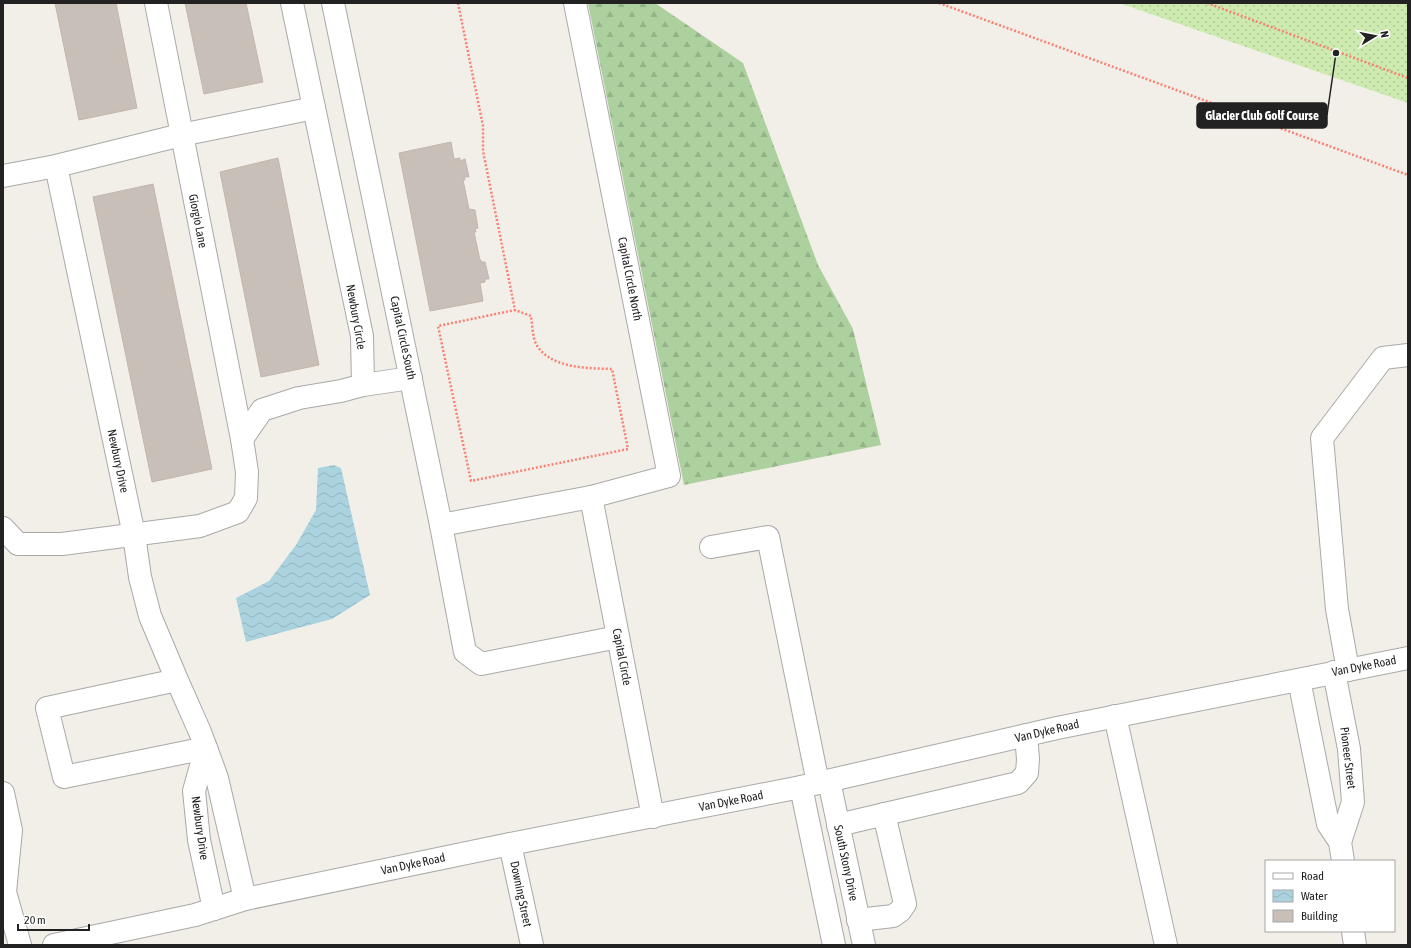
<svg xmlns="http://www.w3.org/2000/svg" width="1411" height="948" viewBox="0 0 1411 948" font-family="'Asap Condensed',sans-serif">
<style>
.grass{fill:url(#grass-dots)}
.forest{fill:url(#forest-firs)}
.water{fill:url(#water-waves)}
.building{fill:#c7bfb8;stroke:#c4b6ab}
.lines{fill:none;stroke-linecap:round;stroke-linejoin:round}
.minor-casing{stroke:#a9a9a9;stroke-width:24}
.path{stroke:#fa8072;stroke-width:2.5;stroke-dasharray:2 2;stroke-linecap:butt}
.minor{stroke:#fff;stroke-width:22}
.labels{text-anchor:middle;stroke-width:3;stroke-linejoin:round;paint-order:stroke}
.street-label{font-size:12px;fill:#222;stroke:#fff}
.leader{fill:none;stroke:#222;stroke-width:1.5}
.callout-dot{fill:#222;stroke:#fff;stroke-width:1.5}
.callout{fill:#222;stroke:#222;stroke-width:1.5}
.callout-label{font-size:13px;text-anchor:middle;font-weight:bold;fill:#fff}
</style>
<defs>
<pattern id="grass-dots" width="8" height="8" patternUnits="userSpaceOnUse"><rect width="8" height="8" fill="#cdebb0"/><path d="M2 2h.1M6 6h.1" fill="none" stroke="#b0c997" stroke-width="1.8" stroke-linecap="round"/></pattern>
<pattern id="forest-firs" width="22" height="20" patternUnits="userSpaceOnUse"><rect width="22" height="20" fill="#add19e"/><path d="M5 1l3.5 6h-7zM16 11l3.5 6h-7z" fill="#95b388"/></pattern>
<pattern id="water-waves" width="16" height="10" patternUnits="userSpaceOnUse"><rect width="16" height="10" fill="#aad3df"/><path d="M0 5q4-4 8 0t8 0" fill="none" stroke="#92b5bf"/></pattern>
</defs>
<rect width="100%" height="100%" fill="#f2efe9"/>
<path class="grass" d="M 1119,3 L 1408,3 L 1408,103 Z"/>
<path class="forest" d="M 588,3 L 655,3 L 743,63 L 818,265 L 853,329 L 881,445 L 684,485 Z"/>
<path class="water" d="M 334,465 L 341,468 L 370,595 L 332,619 L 246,642 L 236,598 L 269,581 L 296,545 L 316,510 L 318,468 Z"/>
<g class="building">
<path d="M 55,3 L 116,3 L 137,108 L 79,120 Z"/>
<path d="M 185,3 L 246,3 L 263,82 L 204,94 Z"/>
<path d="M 451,142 L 454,159 L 460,158 L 460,161 L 465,159 L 469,177 L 464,177 L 465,180 L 463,180 L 469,209 L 475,210 L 478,228 L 475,229 L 476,232 L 474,232 L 480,260 L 481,260 L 481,262 L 485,262 L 489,279 L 485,279 L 485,282 L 480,283 L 483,301 L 430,311 L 399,153 Z"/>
<path d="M 278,158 L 319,365 L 261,377 L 220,172 Z"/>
<path d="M 153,184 L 212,469 L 152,482 L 93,197 Z"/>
</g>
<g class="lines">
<g class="minor-casing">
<g id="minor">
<path d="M 156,3 L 242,439"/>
<path d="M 333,3 L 441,525 L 591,497 L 669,476 L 575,3"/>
<path d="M 56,166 L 134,535 L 140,577 L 150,616 L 177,680 L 200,732 L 206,748 L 64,777 L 47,708 L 177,680"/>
<path d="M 3,176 L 56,166 L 181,135 L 314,108"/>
<path d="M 363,385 L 411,378"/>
<path d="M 591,497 L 653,817"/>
<path d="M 441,525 L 465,652 L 481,664 L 618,637"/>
<path d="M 3,528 L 18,544 L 62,544 L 200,526 L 238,512 L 246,498 L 247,472 L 242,439 L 262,410 L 299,398 L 341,391 L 363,385 L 362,336 L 292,3"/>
<path d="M 711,547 L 768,537 L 818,783"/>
<path d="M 1348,670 L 1337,609 L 1322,438 L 1383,358 L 1408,355"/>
<path d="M 1334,672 L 1349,749 L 1353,802 L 1340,842"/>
<path d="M 1299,680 L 1328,824 L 1340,842 L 1343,861"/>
<path d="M 1115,716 L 1166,945"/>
<path d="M 829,781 L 864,945"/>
<path d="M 801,787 L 834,945"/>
<path d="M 3,793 L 11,830 L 5,892 L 20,945"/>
<path d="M 838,825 L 1018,783 L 1027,773 L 1028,759 L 1026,735"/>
<path d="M 510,844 L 532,945"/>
<path d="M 214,909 L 199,840 L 194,791 L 206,748 L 217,778 L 245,899"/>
<path d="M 858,920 L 893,916 L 900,911 L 905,904 L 884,814"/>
<path d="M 1353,931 L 1355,945"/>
<path d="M 54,945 L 195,915 L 245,899 L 510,844 L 801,787 L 1057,728 L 1408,658"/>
</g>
</g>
<g class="path">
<path d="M 458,3 L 483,126 L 483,151 L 515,310 L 438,326 L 471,481 L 628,449 L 612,369 C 588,368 550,369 536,344 C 533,338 532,324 531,316 L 515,310"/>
<path d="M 939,3 L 1408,175"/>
<path d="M 1207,3 L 1408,78"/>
</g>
<use href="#minor" class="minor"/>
</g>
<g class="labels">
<g class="street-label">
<text transform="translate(198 221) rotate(79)" y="4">Giorgio Lane</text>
<text transform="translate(630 279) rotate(79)" y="4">Capital Circle North</text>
<text transform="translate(356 317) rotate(80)" y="4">Newbury Circle</text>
<text transform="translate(403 338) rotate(78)" y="4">Capital Circle South</text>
<text transform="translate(118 461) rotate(78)" y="4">Newbury Drive</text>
<text transform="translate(622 657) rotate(79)" y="4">Capital Circle</text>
<text transform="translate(1364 666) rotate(-11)" y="4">Van Dyke Road</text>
<text transform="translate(1047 731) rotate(-13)" y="4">Van Dyke Road</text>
<text transform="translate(1348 758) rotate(83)" y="4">Pioneer Street</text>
<text transform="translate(731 801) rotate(-11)" y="4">Van Dyke Road</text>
<text transform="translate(200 828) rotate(82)" y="4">Newbury Drive</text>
<text transform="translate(846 863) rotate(78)" y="4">South Stony Drive</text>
<text transform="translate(413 864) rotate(-12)" y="4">Van Dyke Road</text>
<text transform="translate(521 894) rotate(78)" y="4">Downing Street</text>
</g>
</g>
<path class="leader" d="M1336 53L1327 115"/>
<circle class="callout-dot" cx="1336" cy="53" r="4"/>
<rect class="callout" x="1197" y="103" width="130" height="25" rx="4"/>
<g class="callout-label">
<text x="1262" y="120">Glacier Club Golf Course</text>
</g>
<rect width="1411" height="948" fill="none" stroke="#222222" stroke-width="8"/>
<rect x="1265" y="860" width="130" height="72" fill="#ffffff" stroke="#a7a7a7"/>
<rect x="1273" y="873" width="20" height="6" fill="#ffffff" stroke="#a7a7a7"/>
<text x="1301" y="880" font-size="12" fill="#222222">Road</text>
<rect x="1273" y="890" width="20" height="12" fill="url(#water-waves)" stroke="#a7a7a7"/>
<text x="1301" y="900" font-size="12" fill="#222222">Water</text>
<rect x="1273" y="910" width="20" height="12" fill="#c7bfb8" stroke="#a7a7a7"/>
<text x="1301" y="920" font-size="12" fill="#222222">Building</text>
<g transform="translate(1375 36) rotate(80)" stroke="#ffffff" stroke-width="3" paint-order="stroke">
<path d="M0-3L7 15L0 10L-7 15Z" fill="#222222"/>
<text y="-6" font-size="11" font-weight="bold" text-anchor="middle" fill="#222222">N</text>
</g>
<path d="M18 924v6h71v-6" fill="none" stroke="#222222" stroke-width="2"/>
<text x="24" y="924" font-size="12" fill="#222222" stroke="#ffffff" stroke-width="3" paint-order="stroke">20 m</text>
</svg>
